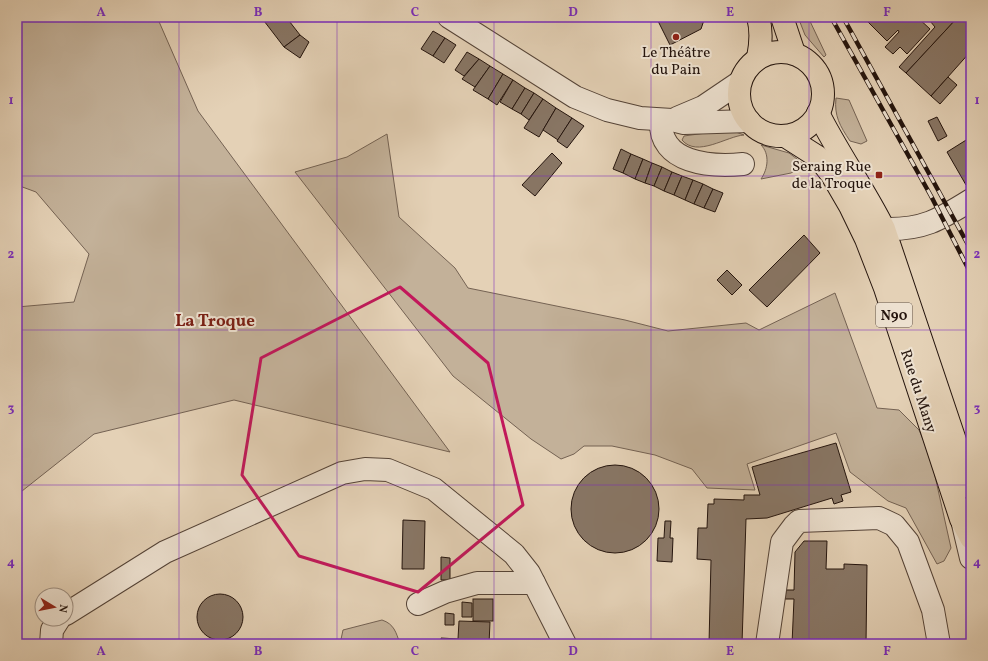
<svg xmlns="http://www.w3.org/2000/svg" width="988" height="661" viewBox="0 0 988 661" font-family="Vollkorn,serif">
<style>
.green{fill:#c3b199;stroke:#746253}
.building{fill:#887665;stroke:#24140d}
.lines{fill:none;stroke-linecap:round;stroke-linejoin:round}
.minor-casing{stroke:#544337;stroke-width:24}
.major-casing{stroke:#24140d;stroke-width:24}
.minor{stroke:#ede1d0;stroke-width:22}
.major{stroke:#e4d1b6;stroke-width:22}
.rail-casing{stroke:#24140d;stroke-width:4.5}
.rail{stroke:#ede1d0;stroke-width:3;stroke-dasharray:9;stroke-linecap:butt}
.marked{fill:none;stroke:#c2185b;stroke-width:3;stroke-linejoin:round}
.grid{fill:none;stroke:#7b2cbf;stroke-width:1;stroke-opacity:0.55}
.poi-dot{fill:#8f2418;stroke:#ede1d0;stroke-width:1.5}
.labels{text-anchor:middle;stroke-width:4;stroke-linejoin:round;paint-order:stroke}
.shield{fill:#ede1d0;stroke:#605248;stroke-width:1}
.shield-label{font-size:14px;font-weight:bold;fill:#24140d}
.poi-label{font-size:15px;fill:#24140d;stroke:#ede1d0}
.street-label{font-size:15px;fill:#24140d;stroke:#ede1d0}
.quarter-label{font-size:17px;font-weight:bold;fill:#7a1f14;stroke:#ede1d0}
.neatline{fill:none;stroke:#7b2cbf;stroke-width:1.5}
.grid-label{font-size:13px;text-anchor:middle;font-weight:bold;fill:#7b2cbf}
</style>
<rect width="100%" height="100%" fill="#e4d1b6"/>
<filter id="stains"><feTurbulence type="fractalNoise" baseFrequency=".005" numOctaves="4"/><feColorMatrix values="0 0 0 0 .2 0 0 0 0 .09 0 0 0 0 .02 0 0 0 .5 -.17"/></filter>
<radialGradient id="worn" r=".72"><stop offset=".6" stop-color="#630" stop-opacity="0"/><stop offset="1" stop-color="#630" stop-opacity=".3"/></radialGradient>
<g class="green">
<path d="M 17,17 L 157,17 L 198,111 L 450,452 L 234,400 L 94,434 L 17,495 L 17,307 L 74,302 L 89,254 L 36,192 L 17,185 Z"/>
<path d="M 798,17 L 808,17 L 826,55 L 824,57 L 805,35 Z"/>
<path d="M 836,98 L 849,100 L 867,141 L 861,144 L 850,141 C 840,126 834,116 836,98 Z"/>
<path d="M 720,131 L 733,131 L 744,135 C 727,136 697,158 682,140 L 684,136 Z"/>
<path d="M 387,134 L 399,217 L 455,268 L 468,288 L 625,320 L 668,331 L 746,323 L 759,330 L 835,293 L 877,408 L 899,410 L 919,430 L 931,458 L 951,548 L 944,561 L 937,564 L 906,508 L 888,501 L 850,472 L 836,433 L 747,464 L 755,490 L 707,488 L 692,469 L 655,455 L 612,446 L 584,446 L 574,454 L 561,459 L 531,439 L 453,376 L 295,172 L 347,157 Z"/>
<path d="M 761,145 L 789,153 L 805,165 L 791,173 L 761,179 C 768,169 770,154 761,145 Z"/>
<path d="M 382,620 C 394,624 396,632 400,644 L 340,644 L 343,630 Z"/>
</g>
<g class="building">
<path d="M 261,17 L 286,17 L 300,35 L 284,47 Z"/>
<path d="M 656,17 L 705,17 L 701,29 L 670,45 Z"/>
<path d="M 873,17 L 917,17 L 930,29 L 907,54 L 900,47 L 893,54 L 885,47 L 899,32 L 898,30 L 887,41 L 868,22 Z"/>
<path d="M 934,17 L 958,17 L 906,73 L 899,67 L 935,27 L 930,21 Z"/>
<path d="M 958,17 L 971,17 L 971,51 L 931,96 L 906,73 Z"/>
<path d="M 433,31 L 445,38 L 433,56 L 421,49 Z"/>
<path d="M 300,35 L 309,42 L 300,58 L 284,47 Z"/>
<path d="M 445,38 L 456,45 L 444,63 L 433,56 Z"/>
<path d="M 467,52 L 479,59 L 464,76 L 455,70 Z"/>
<path d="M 479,59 L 490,66 L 475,87 L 462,79 Z"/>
<path d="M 490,66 L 503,74 L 488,99 L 473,90 Z"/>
<path d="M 503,74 L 513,80 L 497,105 L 488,99 Z"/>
<path d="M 948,77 L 957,85 L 940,104 L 931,96 Z"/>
<path d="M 513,80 L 525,88 L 512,109 L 500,102 Z"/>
<path d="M 525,88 L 534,93 L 521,114 L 512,109 Z"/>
<path d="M 534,93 L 543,99 L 529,120 L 521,114 Z"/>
<path d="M 543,99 L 556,108 L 539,137 L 524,128 Z"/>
<path d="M 556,108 L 572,118 L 558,140 L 543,130 Z"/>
<path d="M 937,117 L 947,136 L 938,141 L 928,121 Z"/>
<path d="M 572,118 L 584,126 L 567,148 L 557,141 Z"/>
<path d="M 971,137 L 971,182 L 966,185 L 947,152 Z"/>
<path d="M 621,149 L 631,154 L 623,173 L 613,169 Z"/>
<path d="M 552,153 L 562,163 L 535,196 L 522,185 Z"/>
<path d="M 631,154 L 643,159 L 635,179 L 623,173 Z"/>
<path d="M 643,159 L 652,163 L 645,183 L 635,179 Z"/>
<path d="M 652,163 L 662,167 L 654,186 L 645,183 Z"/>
<path d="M 662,167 L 672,172 L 664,191 L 654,186 Z"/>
<path d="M 672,172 L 682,176 L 674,195 L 664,191 Z"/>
<path d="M 682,176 L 693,180 L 685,200 L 674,195 Z"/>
<path d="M 693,180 L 703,184 L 694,204 L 685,200 Z"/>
<path d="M 703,184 L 713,189 L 704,208 L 694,204 Z"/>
<path d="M 713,189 L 723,193 L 715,212 L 704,208 Z"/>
<path d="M 804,235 L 820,253 L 767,307 L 749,290 Z"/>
<path d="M 727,270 L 742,285 L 732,295 L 717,280 Z"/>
<path d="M 836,443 L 851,492 L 841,495 L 843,501 L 834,504 L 832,498 L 767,518 L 746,519 L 742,644 L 709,644 L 711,560 L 697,559 L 698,528 L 707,528 L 708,504 L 714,504 L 714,499 L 744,500 L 744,495 L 760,495 L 752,467 Z"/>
<circle cx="615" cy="509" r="44"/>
<path d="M 403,520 L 425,521 L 424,569 L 402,569 Z"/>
<path d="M 665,521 L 671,521 L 670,538 L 673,538 L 672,562 L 657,561 L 658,538 L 664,538 Z"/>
<path d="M 804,541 L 827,541 L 826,569 L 844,569 L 844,564 L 867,565 L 866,644 L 792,644 L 794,599 L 785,599 L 786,590 L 794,590 L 795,552 Z"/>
<path d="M 441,557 L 450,558 L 450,580 L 441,580 Z"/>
<circle cx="220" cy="617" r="23"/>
<rect x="473" y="599" width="20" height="22"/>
<path d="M 462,602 L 472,603 L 472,617 L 462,617 Z"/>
<path d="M 445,613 L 454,614 L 454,625 L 445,625 Z"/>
<path d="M 459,621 L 490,622 L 489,644 L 424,644 L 425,641 L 442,642 L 441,638 L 458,639 Z"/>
</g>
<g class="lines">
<g class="minor-casing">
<g id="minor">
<path d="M 449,17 L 575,97 L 607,110 L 640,118 L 672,120 L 684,123 L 749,121"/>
<path d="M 677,118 L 703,107 L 740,82"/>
<path d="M 661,120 C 658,164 712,167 743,164"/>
<path d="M 884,229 C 923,230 939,220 971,200"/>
<path d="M 962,520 L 971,558"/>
<path d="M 418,604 L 445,592 L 477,583 L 534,583"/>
<path d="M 66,614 L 165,552 L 342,473 L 365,469 L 388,470 L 434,489 L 514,554 L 529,573 L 565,644"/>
<path d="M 51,644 L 52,630 L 59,619"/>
<path d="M 767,644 L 782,542 L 794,526 L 799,521 L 879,518 L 894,525 L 908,542 L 933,610 L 939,644"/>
</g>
</g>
<g class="major-casing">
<g id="major">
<path d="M 782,17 L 794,53"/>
<circle cx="781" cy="94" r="42"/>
<path d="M 758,58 C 761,43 762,31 758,17"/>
<path d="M 818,113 C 838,153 864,189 884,229 L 971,488"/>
<path d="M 785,136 L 818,157 L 832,175 L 850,206 L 866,239 L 885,288 L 961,519 L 971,538"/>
</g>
</g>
<use href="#minor" class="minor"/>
<use href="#major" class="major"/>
<g class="rail-casing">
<g id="rail">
<path d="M 831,17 L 931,196 L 971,274"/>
<path d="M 843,17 L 971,250"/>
</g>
</g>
<use href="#rail" class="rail"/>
</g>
<path class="marked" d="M 400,287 L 488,363 L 523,505 L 418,592 L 299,556 L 242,475 L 261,358 Z"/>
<path class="grid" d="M 179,17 L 179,644M 337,17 L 337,644M 494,17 L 494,644M 651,17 L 651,644M 809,17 L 809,644M 17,176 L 971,176M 17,330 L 971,330M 17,485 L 971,485"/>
<g class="poi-dot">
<circle cx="676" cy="37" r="4"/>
<rect x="875" y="171" width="8" height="8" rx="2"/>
</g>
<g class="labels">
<rect class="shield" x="876" y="303" width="36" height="24" rx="3"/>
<g class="shield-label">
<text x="894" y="320">N90</text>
</g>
<g class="poi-label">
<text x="676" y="57">Le Théâtre<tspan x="676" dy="17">du Pain</tspan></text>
<text x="871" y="171" text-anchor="end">Seraing Rue<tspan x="871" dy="17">de la Troque</tspan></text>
</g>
<g class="street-label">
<text transform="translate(919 391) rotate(72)" y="5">Rue du Many</text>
</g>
<g class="quarter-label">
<text x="215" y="326">La Troque</text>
</g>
</g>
<rect width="988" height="661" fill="none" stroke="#e4d1b6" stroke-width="44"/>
<g transform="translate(54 607) rotate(100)"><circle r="19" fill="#ede1d0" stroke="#9d8f82"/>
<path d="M0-3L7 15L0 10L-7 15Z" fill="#8f2418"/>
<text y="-6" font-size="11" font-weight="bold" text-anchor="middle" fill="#24140d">N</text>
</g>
<rect x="22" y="22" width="944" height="617" class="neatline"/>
<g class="grid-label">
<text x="101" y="16">A</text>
<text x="258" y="16">B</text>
<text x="415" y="16">C</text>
<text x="573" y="16">D</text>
<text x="730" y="16">E</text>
<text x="887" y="16">F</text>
<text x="11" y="104">1</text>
<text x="977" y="104">1</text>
<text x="11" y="258">2</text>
<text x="977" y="258">2</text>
<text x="11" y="412">3</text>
<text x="977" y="412">3</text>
<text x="11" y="566">4</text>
<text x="977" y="566">4</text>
<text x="101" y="655">A</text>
<text x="258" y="655">B</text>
<text x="415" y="655">C</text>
<text x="573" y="655">D</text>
<text x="730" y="655">E</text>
<text x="887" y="655">F</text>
</g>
<rect width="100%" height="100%" filter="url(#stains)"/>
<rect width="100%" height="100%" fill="url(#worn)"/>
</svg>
